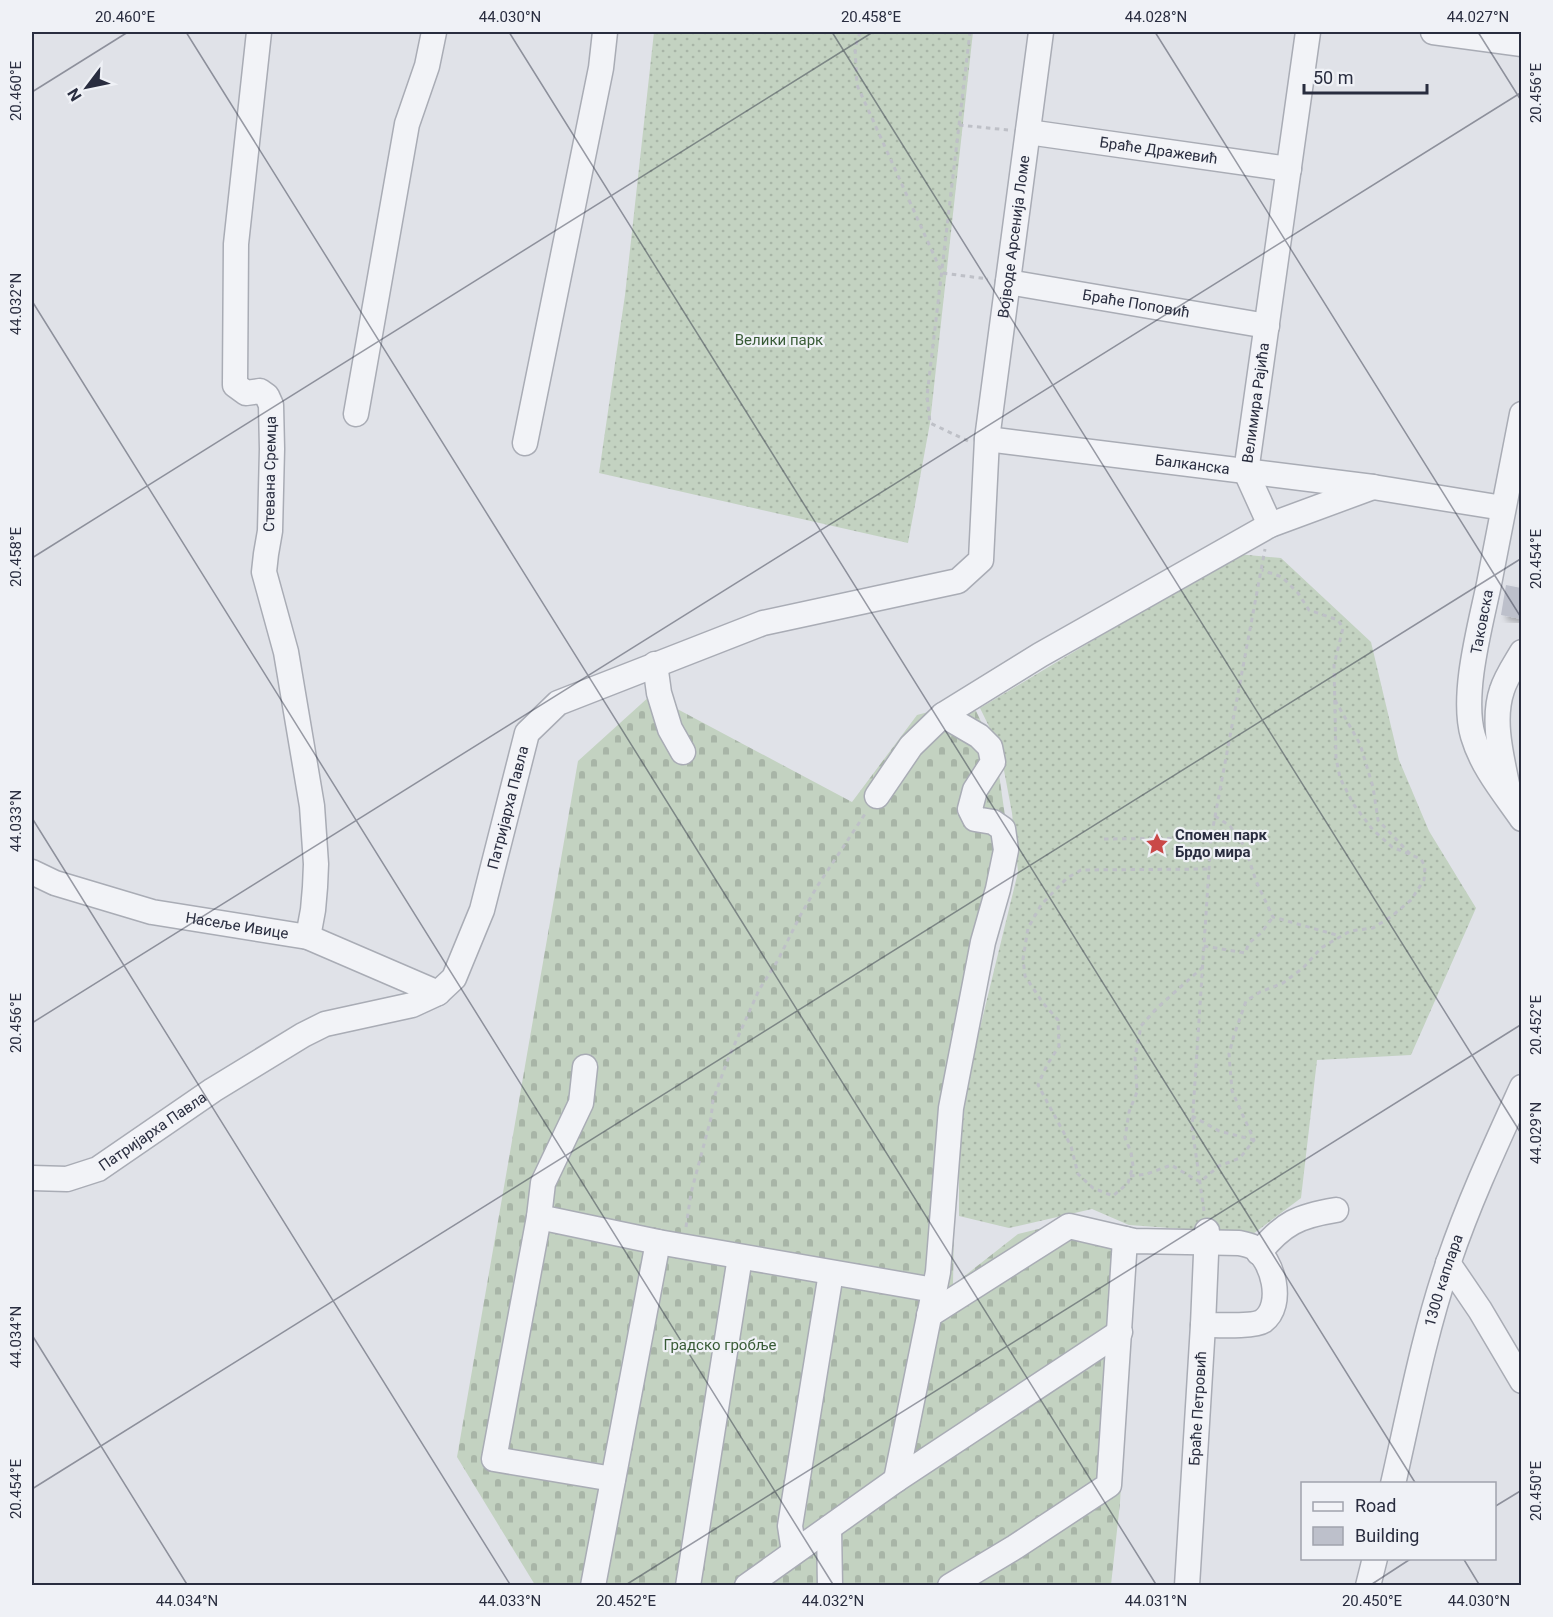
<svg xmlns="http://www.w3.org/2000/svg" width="1553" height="1617" viewBox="0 0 1553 1617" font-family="Roboto,sans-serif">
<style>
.grass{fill:url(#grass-dots)}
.cemetery{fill:url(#cemetery-stones)}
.building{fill:#bdc0cb;filter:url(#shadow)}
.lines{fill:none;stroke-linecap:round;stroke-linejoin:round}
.minor-casing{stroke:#a9acb5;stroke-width:27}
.path{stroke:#bec0c7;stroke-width:3;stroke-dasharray:4.5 4.5;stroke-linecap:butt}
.minor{stroke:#f2f3f7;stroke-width:24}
.ticks{fill:none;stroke:#292d3f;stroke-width:1.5;stroke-opacity:0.45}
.labels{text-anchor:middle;stroke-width:4.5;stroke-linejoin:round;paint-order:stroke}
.street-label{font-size:15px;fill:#292d3f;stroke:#eff1f6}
.park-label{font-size:15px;fill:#385b36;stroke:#eff1f6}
.poi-label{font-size:15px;font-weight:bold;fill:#292d3f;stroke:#eff1f6;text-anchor:start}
.neatline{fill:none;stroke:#292d3f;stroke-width:2}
.ticks-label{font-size:15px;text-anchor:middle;fill:#292d3f}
</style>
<defs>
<pattern id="grass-dots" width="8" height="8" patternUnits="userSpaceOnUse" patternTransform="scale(1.5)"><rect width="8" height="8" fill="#c3d2c1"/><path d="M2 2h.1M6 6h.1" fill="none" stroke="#a8b5a7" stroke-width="1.8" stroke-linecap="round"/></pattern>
<pattern id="cemetery-stones" width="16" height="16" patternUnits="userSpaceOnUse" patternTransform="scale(1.5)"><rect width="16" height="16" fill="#c3d2c1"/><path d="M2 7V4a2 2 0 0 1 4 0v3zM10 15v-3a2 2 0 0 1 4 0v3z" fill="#a8b5a7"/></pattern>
<filter id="shadow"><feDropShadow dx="5" dy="5" stdDeviation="3" flood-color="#0004"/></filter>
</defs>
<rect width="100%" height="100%" fill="#e0e2e8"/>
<g class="grass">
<path d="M 654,32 L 973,32 L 930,423 L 908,543 L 599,473 L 625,295 Z"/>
<path d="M 1237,554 L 1281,558 L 1371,642 L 1399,760 L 1429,831 L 1476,908 L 1411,1055 L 1317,1060 L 1301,1198 L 1253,1234 L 1129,1225 L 1092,1209 L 1009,1228 L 959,1216 L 959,1114 L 1018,872 L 1012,813 L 1000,749 L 980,708 Z"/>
</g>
<path class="cemetery" d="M 651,695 L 852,802 L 917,715 L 962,703 L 976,711 L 996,753 L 1013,872 L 956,1112 L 953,1285 L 1018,1234 L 1088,1217 L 1107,1224 L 1134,1241 L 1120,1503 L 1111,1585 L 535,1585 L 457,1457 L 578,761 Z"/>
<path class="building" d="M 1506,585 L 1521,588 L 1521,619 L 1501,615 Z"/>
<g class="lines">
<g class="minor-casing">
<g id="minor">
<path d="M 259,32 L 236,244 L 235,385 L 246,393 L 260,391 L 267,396 L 271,405 L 272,449 L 270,531 L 266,554 L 264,572 L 286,652 L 312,806 L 316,864 L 315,887 L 313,910 L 308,937"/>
<path d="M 1433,32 L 1522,44"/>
<path id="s1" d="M 1028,132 L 1289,169"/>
<path id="s2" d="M 1008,282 L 1267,326"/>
<path d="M 356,414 L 407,124 L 427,66 L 434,32"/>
<path d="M 1522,414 C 1511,470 1500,527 1489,584 C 1480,627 1461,695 1473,736 C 1482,767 1504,793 1522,819"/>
<path id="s3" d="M 987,439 L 1373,487 L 1503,508"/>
<path d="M 525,443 L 601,68 L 605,32"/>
<path id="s4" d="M 1270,525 L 1246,472 L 1308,32"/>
<path d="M 655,664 L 659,693 L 670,729 L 683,752"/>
<path d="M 1509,794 C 1503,762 1491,722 1502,690 C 1506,677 1515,664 1522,652"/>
<path d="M 877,796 L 911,746 L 943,715"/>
<path id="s5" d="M 32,872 L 55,883 L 152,912 L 308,937 L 438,993"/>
<path d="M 585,1067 L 581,1103 L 543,1183 L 539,1217 L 494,1459 L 613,1479"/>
<path id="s6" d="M 32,1178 L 67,1179 L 98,1169 L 213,1090 L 303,1035 L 325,1024 L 412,1005 L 438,993 L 454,978 L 482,910 L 527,733 L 558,703 L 763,623 L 958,581 L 981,560 L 987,439 L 1041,32"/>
<path d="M 539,1217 L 658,1242 L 934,1290"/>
<path d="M 1259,1253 C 1283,1223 1299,1216 1336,1210"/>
<path d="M 1448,1263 L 1480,1310 L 1522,1381"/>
<path d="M 929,1315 L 1069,1226 L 1125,1239"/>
<path d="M 896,1480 L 938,1272 L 951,1108 L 983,942 L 998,889 L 1006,850 L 1003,829 L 993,822 L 975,819 L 970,809 L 975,790 L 993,762 L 990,747 L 979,736 L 943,715 L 1040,655 L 1270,525 L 1373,487"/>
<path id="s7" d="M 1393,1484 C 1410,1409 1424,1334 1449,1261 C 1469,1202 1496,1144 1522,1087"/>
<path d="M 829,1528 L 830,1586"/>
<path d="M 794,1552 L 790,1526 L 831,1273"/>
<path d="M 593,1586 L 658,1242"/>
<path d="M 688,1586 L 740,1257"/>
<path d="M 747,1586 L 896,1480 L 1120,1332"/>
<path d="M 950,1586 L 1015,1547 L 1109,1485 L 1125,1239 L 1134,1241 L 1239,1243 C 1244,1244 1249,1245 1253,1247 C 1273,1259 1285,1305 1263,1321 C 1254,1327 1216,1325 1203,1325"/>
<path id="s8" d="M 1187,1586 L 1203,1325 L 1207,1231"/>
<path d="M 1368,1586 L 1375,1558"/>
</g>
</g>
<g class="path">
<path d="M 860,32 L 855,48 L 857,85 L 942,273 L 988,279"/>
<path d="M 959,125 L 1008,130"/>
<path d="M 968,441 L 930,423 L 927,396 L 970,32"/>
<path d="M 1335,700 L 1360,744 L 1373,787 L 1378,820 L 1411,855"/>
<path d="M 1215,816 L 1230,826 L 1245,847 L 1256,881 L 1273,917 L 1340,936"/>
<path d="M 1104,839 L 1211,838"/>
<path d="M 1204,946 L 1245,953 L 1249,943 L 1261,933 L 1273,917"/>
<path d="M 1203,967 L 1156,1009 L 1141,1026 L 1135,1057 L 1137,1092 L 1129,1112 L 1125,1138 L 1131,1152 L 1133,1166 L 1128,1183 L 1113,1196 L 1093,1188 L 1078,1174 L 1071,1146 L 1038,1085 L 1047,1065 L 1059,1046 L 1058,1020 L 1043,1003 L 1025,976 L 1023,959 L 1028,928 L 1041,905 L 1067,878 L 1081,870 L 1209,869"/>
<path d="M 1192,1116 L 1219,1131 L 1254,1140"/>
<path d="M 1130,1176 L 1147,1174 L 1171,1165 L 1200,1182 L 1219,1166 L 1240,1158 L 1254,1140 L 1232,1091 L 1229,1054 L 1234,1035 L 1246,1001 L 1260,992 L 1283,983 L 1303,968 L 1321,948 L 1350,931 L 1373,928 L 1392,916 L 1411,900 L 1424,880 L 1425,866 L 1421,859 L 1392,847 L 1373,830 L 1354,805 L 1340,778 L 1336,758 L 1334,665 L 1343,628 L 1338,620 L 1309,610 L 1298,593 L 1282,577 L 1262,570"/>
<path d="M 1204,1211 L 1192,1127 L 1211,838 L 1265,549"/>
<path d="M 686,1227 L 691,1193 L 711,1118 L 713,1100 L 728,1059 L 759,990 L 778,960 L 800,916 L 818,885 L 867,811"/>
</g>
<use href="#minor" class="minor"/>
</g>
<path class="ticks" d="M 186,32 L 1157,1586M 509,32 L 1416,1484M 832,32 L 1522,1135M 1155,32 L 1522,619M 1478,32 L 1522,102M 32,92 L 128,32M 32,301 L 834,1586M 32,558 L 873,32M 32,818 L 511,1586M 32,1023 L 1522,92M 32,1335 L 188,1586M 32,1489 L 1522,558M 1494,1507 L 1522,1490M 1463,1558 L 1480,1586M 624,1586 L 1522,1024M 1369,1586 L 1412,1558"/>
<defs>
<g id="sight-bare" transform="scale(1.8)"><path d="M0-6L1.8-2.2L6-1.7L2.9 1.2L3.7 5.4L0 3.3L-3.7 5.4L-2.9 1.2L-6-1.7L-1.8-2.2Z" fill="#ca4948" stroke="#eff1f6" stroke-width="2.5" paint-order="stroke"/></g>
</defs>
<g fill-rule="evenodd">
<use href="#sight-bare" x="1157" y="844"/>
</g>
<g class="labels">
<g class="street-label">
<text dy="5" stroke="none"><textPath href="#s1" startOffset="132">Браће Дражевић</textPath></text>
<text dy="5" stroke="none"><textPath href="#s6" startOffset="1552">Војводе Арсенија Ломе</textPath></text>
<text dy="5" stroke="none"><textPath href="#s2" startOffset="130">Браће Поповић</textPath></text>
<text dy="5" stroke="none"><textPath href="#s4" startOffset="128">Велимира Рајића</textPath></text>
<text dy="5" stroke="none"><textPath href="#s3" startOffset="207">Балканска</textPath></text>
<text transform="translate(270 474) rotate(-89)" y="5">Стевана Сремца</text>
<text transform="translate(1482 622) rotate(-79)" y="5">Таковска</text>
<text dy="5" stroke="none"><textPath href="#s6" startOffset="656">Патријарха Павла</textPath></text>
<text dy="5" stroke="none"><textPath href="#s5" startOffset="213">Насеље Ивице</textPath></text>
<text dy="5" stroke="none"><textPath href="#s6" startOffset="134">Патријарха Павла</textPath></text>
<text dy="5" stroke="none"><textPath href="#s7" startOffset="210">1300 каплара</textPath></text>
<text dy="5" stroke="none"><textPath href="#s8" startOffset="178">Браће Петровић</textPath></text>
</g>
<g class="park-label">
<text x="779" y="345">Велики парк</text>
<text x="720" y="1350">Градско гробље</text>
</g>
<g class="poi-label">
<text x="1175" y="840">Спомен парк<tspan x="1175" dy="17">Брдо мира</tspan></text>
</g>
</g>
<rect width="1553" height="1617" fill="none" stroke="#eff1f6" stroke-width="66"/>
<rect x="1301" y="1482" width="195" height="78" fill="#eff1f6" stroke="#a0a3ad" stroke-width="1.5"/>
<rect x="1313" y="1502" width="30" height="9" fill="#f2f3f7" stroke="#a0a3ad" stroke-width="1.5"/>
<text x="1355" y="1512" font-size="18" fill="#292d3f">Road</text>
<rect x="1313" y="1527" width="30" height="18" fill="#bdc0cb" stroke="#a0a3ad" stroke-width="1.5"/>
<text x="1355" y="1542" font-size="18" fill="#292d3f">Building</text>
<g transform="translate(87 87) rotate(238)" stroke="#eff1f6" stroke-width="4.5" paint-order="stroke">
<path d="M0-4.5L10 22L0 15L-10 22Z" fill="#292d3f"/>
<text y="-9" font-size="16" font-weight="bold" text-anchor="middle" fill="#292d3f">N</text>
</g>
<path d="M1304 84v9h123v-9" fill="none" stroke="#292d3f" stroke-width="3"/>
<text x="1313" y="84" font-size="18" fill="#292d3f" stroke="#eff1f6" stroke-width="4.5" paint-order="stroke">50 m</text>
<rect x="33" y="33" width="1487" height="1551" class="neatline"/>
<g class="ticks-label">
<text x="125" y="22">20.460°E</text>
<text x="510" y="22">44.030°N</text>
<text x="871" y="22">20.458°E</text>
<text x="1156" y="22">44.028°N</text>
<text x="1478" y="22">44.027°N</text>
<text transform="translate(16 91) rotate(-90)" y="5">20.460°E</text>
<text transform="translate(1536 93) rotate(-90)" y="5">20.456°E</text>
<text transform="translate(16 304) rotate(-90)" y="5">44.032°N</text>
<text transform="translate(16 557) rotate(-90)" y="5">20.458°E</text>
<text transform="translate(1536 559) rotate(-90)" y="5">20.454°E</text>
<text transform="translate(16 821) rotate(-90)" y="5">44.033°N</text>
<text transform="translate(16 1023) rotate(-90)" y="5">20.456°E</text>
<text transform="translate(1536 1025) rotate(-90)" y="5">20.452°E</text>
<text transform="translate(1536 1133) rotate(-90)" y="5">44.029°N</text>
<text transform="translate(16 1337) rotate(-90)" y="5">44.034°N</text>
<text transform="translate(16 1489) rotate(-90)" y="5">20.454°E</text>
<text transform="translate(1536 1491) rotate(-90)" y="5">20.450°E</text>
<text x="187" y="1606">44.034°N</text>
<text x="510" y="1606">44.033°N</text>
<text x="626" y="1606">20.452°E</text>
<text x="833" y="1606">44.032°N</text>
<text x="1156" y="1606">44.031°N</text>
<text x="1372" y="1606">20.450°E</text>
<text x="1479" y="1606">44.030°N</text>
</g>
</svg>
